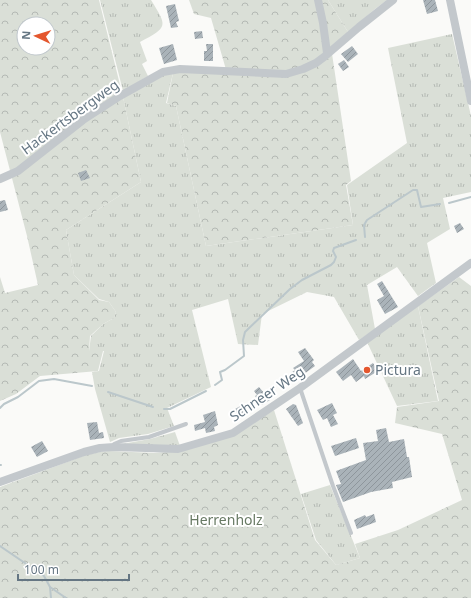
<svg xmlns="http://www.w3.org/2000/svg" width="471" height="598" viewBox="0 0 471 598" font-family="'Noto Sans',sans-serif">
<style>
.grass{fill:url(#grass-tufts)}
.forest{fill:url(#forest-crowns);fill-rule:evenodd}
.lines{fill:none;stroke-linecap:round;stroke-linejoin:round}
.stream{stroke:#bbc7cb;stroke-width:2}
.building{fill:url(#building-hatch)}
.lane{stroke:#c3c8cc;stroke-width:4}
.street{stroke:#c3c8cc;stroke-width:8}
.poi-dot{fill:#e4572e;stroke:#fff;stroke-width:1.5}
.labels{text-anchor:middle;stroke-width:4;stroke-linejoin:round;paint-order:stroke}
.street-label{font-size:14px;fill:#657683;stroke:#fff}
.poi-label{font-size:14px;fill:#657683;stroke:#fff;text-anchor:start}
.park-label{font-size:14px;fill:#687a64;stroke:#fff}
</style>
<defs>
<pattern id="grass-tufts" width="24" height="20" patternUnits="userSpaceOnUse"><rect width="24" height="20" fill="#dadfd7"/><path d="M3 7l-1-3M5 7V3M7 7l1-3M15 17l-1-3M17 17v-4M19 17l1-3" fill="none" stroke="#b4b9b4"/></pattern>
<pattern id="forest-crowns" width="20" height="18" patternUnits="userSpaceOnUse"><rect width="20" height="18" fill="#dadfd7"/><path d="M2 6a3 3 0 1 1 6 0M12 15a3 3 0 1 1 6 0" fill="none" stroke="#b4b9b4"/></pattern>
<pattern id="building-hatch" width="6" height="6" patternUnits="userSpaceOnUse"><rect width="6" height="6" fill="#aab3b9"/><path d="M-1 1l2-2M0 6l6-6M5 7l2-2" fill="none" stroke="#8e969c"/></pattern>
</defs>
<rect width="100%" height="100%" fill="#fafaf8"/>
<g class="grass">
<path d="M 100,0 L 151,0 C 167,26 169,27 140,42 L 147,61 L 142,64 L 148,76 L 123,91 Z"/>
<path d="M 328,0 L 387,0 L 375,9 L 348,32 Z"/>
<path d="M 452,34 L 471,116 L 471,192 L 443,198 L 450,229 L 427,243 L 436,283 L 418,296 L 397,267 L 367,285 L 375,329 L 359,340 L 334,297 L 307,292 L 262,314 L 258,345 L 238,344 L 228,299 L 192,310 L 211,387 L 167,408 L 174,426 L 148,434 L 119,438 L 110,442 L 95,389 L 92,372 L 99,371 L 104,351 L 89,351 L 91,336 L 103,324 L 114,318 L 116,312 L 109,302 L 99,299 L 74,275 L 66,230 L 141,182 L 123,97 L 162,76 L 173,73 L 166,103 L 176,106 L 206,246 L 353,225 L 347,185 L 407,143 L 388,48 Z"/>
<path d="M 418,306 L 438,401 L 397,406 L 367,342 Z"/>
<path d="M 175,432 L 180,446 L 122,444 L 150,439 Z"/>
<path d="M 330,485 L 360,558 L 336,565 L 316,540 L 301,494 Z"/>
</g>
<g class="forest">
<path d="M 0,0 L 99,0 L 123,97 L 141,182 L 66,230 L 74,275 L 99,300 L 109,302 L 116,312 L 114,318 L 103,324 L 90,336 L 89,351 L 103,351 L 98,371 L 40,376 L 16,394 L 0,401 L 0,277 L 5,293 L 38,285 L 27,236 L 0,132 ZM 24,24 L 48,24 L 48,48 L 24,48 Z"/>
<path d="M 189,0 L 328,0 L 348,32 L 331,47 L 351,181 L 346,185 L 353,225 L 206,246 L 176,106 L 167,103 L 173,73 L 181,71 L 227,73 L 211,18 L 194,14 Z"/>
<path d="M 459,277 L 471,286 L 471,598 L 0,598 L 0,487 L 86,455 L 100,452 L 109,451 L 154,453 L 179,451 L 234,436 L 274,410 L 315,540 L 336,565 L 360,558 L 355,544 L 398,530 L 462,500 L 442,434 L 395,423 L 397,407 L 439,401 L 418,306 Z"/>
</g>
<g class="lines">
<g class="stream">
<path d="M 449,203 L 471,197"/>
<path d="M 365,237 L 364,225 L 367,220 L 413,190 L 417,190 L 421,207 L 440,204"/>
<path d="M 215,385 L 222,380 L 220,372 L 225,370 L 244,356 L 243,340 L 245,332 L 290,289 L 302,280 L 331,265 L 334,262 L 336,257 L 333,251 L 334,248 L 356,240"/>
<path d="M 108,392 L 153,407"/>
<path d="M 0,408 L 4,404 L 18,397 L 39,381 L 54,379 L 92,386"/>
<path d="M 164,409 L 170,409 L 206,391"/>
<path d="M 0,465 L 1,465"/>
<path d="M 0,546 L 44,576 L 50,587 L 66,598"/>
<path d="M 50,587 L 51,598"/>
</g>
</g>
<g class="building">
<path d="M 423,0 L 435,0 L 438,11 L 427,14 Z"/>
<path d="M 175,4 L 179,21 L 176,22 L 178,27 L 171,28 L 166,6 Z"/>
<path d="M 202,31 L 203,38 L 195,39 L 194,32 Z"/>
<path d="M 173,44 L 177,60 L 164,64 L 159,48 Z"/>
<path d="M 206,44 L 213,44 L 213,61 L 204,61 L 204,51 L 207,51 Z"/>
<path d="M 352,46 L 358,54 L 348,62 L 341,54 Z"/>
<path d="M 344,60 L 349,67 L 343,71 L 338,64 Z"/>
<path d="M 86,170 L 90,178 L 81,181 L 78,173 Z"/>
<path d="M 5,200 L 8,210 L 0,212 L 0,201 Z"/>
<path d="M 460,223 L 464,229 L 457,233 L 454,226 Z"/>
<path d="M 382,281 L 398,307 L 385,314 L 377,300 L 384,296 L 377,284 Z"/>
<path d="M 305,348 L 314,360 L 312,362 L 315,366 L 293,382 L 288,375 L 295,370 L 293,368 L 304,361 L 298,352 Z"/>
<path d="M 353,359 L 361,371 L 373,363 L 378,371 L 365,379 L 364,376 L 356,382 L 351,375 L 343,381 L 336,372 Z"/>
<path d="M 259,387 L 270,400 L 262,405 L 255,396 L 257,395 L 254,391 Z"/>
<path d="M 332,403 L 337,413 L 333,415 L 338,424 L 331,427 L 327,418 L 323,420 L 317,410 Z"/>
<path d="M 293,404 L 296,405 L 303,423 L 298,426 L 286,409 Z"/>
<path d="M 242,405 L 247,414 L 236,421 L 230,412 Z"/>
<path d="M 215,411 L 218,425 L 214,427 L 215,431 L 206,433 L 205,428 L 195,431 L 194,425 L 205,422 L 203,415 Z"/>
<path d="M 97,422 L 99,433 L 103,432 L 104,438 L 90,440 L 87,423 Z"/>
<path d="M 386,428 L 389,442 L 404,439 L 407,457 L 409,457 L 412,477 L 392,482 L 393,488 L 371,492 L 343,502 L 336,485 L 341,484 L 336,471 L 366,460 L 363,443 L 378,441 L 376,430 Z"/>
<path d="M 356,438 L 359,448 L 335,456 L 331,446 Z"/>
<path d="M 42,441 L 48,451 L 37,457 L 31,447 Z"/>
<path d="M 374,514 L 376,522 L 357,529 L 354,520 L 365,515 L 366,517 Z"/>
</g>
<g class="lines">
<g class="lane">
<path d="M 300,388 L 333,486 L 351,533"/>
<path d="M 114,447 L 114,444 L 121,441 L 149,437 L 186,424"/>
</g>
<g class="street">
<path d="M 318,0 L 323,23 L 327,53"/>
<path d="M 450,0 L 471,101"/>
<path d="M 0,179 L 18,171 L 83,120 L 120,96 L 163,72 L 180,69 L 286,74 L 303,69 L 316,63 L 324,57 L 359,27 L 393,0"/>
<path d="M 0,482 L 84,452 L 100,448 L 114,447 L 178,449 L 233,433 L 300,388 L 471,263"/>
</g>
</g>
<circle class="poi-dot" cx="367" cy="370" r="4"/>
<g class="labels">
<g class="street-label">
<text transform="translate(70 117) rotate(-36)" y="5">Hackertsbergweg</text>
<text transform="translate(267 394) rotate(-34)" y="5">Schneer Weg</text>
</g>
<g class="poi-label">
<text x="375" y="375">Pictura</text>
</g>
<g class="park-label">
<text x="226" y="525">Herrenholz</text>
</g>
</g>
<g transform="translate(36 36) rotate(274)"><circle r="19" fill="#ffffff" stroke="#c1c8cd"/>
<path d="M0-3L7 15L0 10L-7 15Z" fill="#e4572e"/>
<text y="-6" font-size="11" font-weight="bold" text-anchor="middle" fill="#657683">N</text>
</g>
<path d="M18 574v6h111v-6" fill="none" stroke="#657683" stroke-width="2"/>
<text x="24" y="574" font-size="12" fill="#657683" stroke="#ffffff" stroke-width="3" paint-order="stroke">100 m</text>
</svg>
